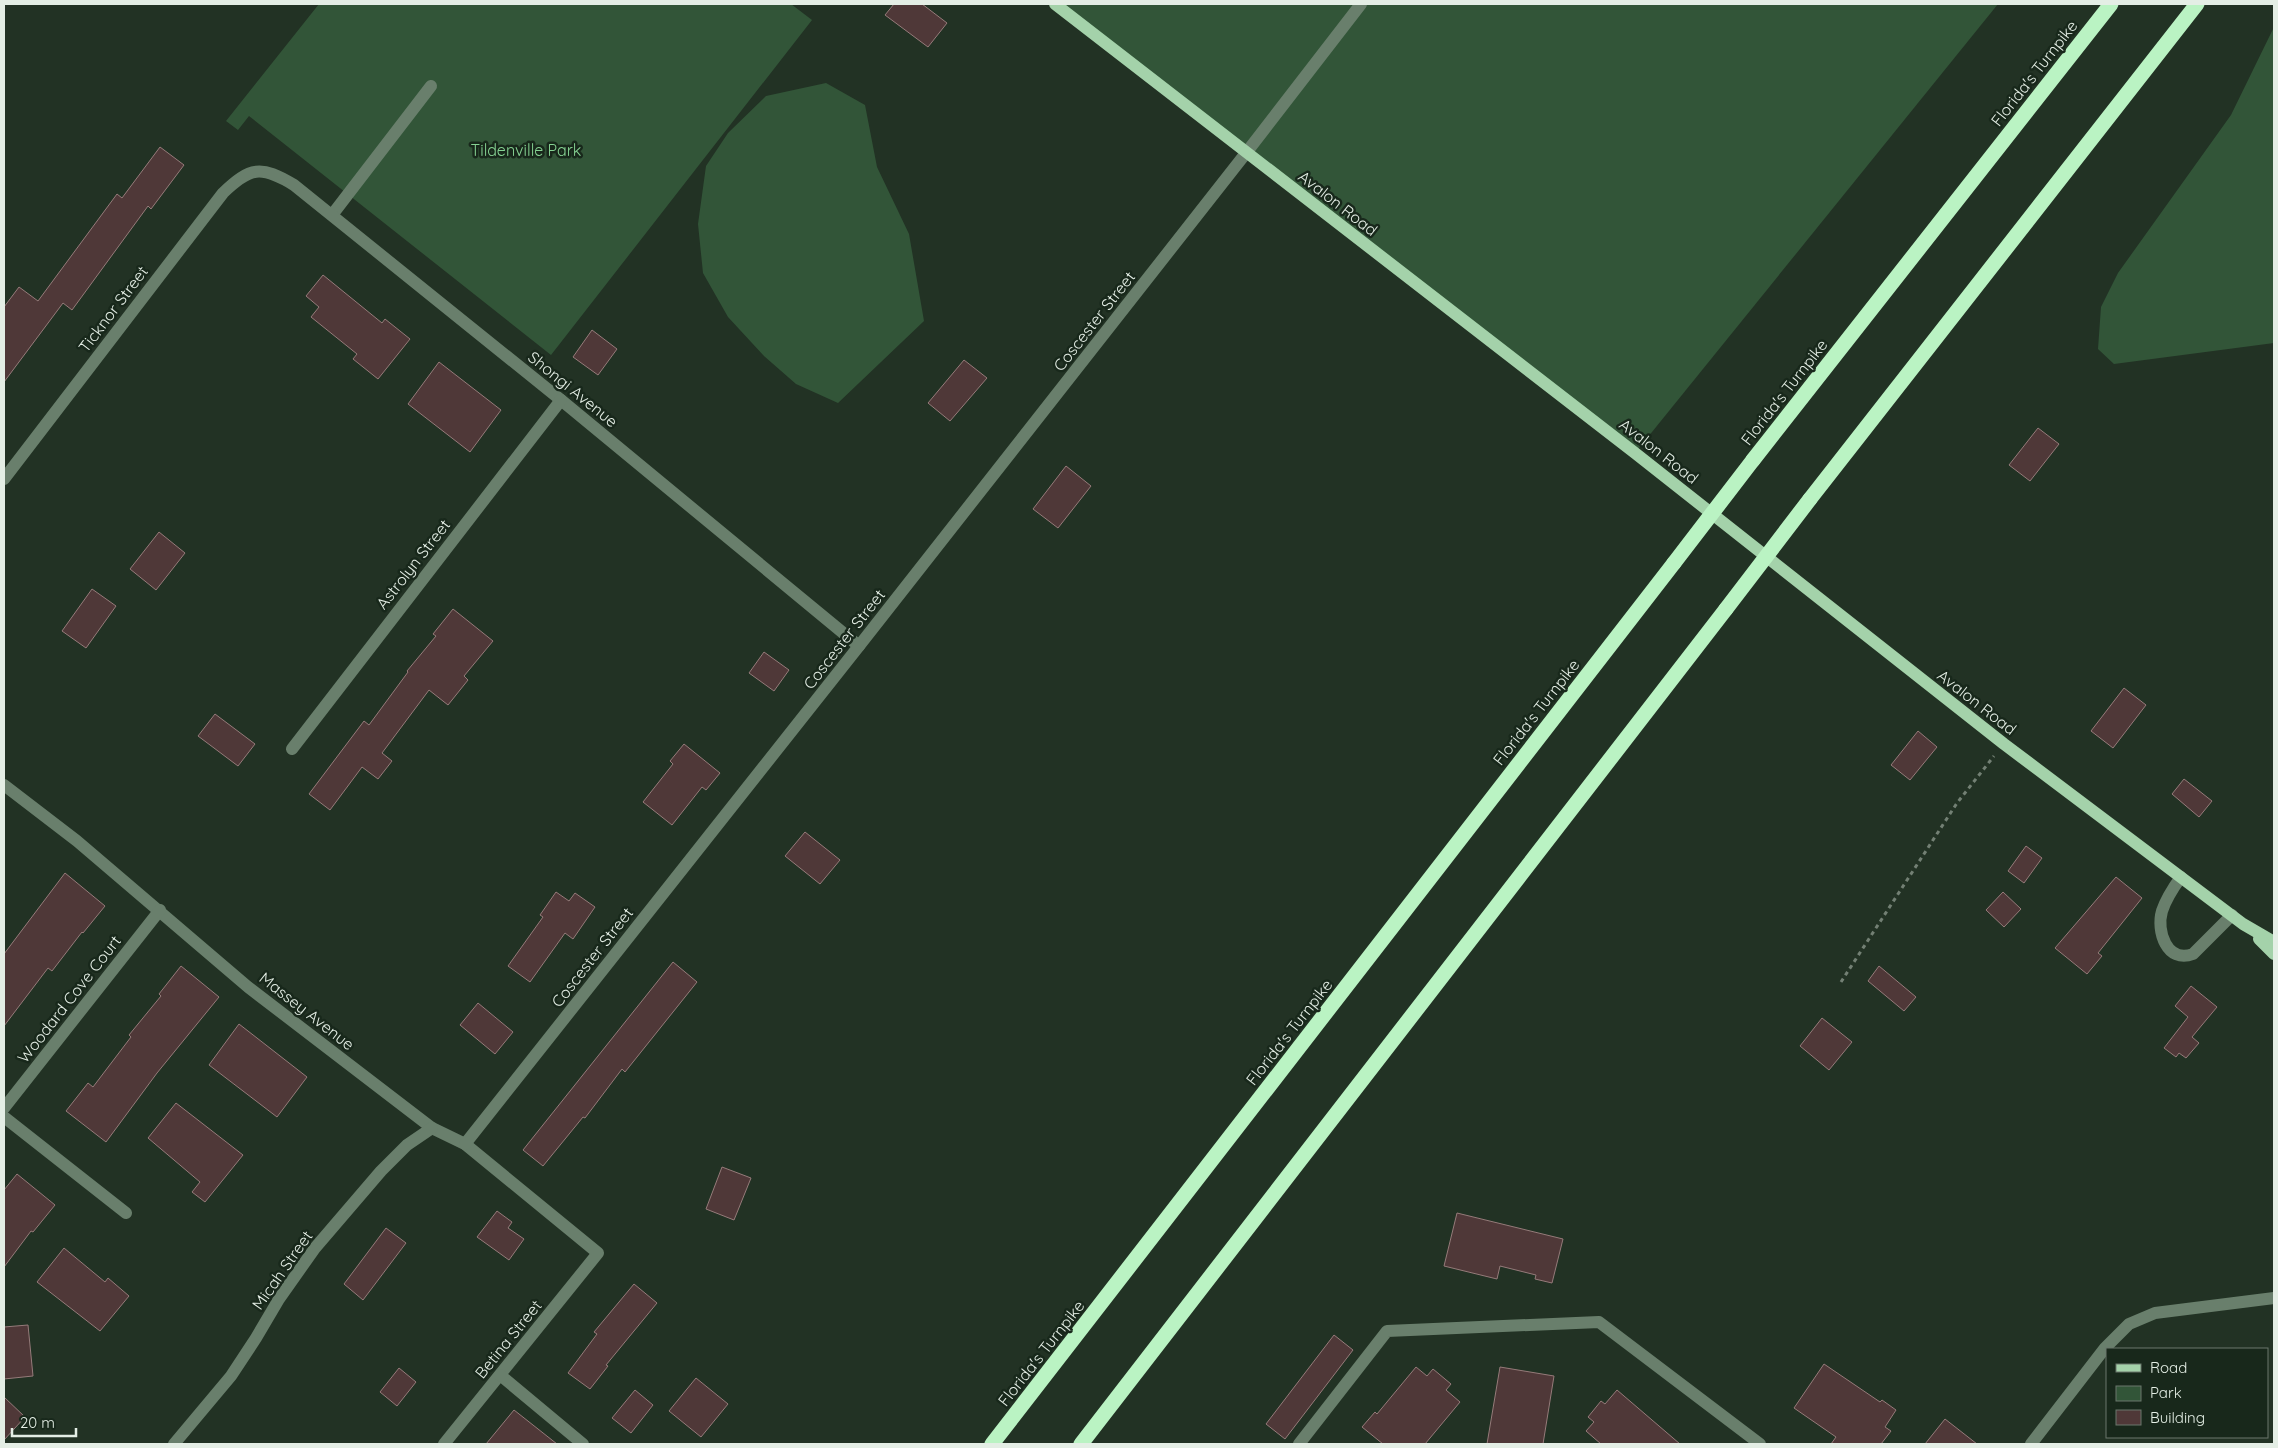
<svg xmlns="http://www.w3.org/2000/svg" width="2278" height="1448" viewBox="0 0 2278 1448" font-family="Quicksand,sans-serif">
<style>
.green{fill:#325538}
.building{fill:#4f3838;stroke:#957b7a}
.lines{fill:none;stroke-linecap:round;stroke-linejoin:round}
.path{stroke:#738074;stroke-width:3;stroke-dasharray:4 4;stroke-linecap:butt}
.minor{stroke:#697f6c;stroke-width:12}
.major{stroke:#a4d2aa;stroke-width:12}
.highway{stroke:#baf3c3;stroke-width:15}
.highway-bridge{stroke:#baf3c3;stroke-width:15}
.labels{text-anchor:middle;stroke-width:5;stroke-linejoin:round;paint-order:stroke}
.street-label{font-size:16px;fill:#e4eee5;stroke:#18281b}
.park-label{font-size:16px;fill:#86d393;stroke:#18281b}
</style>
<rect width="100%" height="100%" fill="#223224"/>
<g class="green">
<path d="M 319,4 L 791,4 L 812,20 L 551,355 L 249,116 L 238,130 L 226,121 Z"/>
<path d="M 1055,4 L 1998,4 L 1635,453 Z"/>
<path d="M 2274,27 L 2274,343 L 2114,364 L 2098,349 L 2101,307 L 2118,273 L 2231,115 Z"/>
<path d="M 826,83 L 865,105 L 877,167 L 909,234 L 924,321 L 838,403 L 796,384 L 764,356 L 728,317 L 703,273 L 698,224 L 706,166 L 728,133 L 766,96 Z"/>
</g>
<g class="building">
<path d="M 894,4 L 922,4 L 947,23 L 928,47 L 885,15 Z"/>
<path d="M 160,147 L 184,165 L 151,209 L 148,206 L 72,310 L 63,303 L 4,382 L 4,307 L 19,287 L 38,301 L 117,194 L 122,198 Z"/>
<path d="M 323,275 L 382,323 L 385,319 L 410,339 L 378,379 L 353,359 L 357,354 L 311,317 L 319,307 L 306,296 Z"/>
<path d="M 592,330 L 617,349 L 598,375 L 573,357 Z"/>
<path d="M 964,360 L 987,378 L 950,421 L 928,403 Z"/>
<path d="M 439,362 L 501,410 L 470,452 L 408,404 Z"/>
<path d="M 2038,428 L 2059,444 L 2030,481 L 2009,465 Z"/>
<path d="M 1066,466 L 1091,486 L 1058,528 L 1033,509 Z"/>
<path d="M 159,532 L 185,553 L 156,590 L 130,569 Z"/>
<path d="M 92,589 L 116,606 L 86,648 L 62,631 Z"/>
<path d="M 453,609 L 493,641 L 464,676 L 468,680 L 448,705 L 429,690 L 382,753 L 392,761 L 378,779 L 362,767 L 330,810 L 309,794 L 364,721 L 369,725 L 408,672 L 407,671 L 436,636 L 433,634 Z"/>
<path d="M 764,652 L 789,670 L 774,691 L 749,673 Z"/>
<path d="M 2124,688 L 2146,705 L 2113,748 L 2091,731 Z"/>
<path d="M 215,714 L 255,744 L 238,766 L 198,736 Z"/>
<path d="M 1918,731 L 1937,747 L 1910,780 L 1891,765 Z"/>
<path d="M 684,744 L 720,773 L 706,790 L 702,787 L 672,825 L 643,802 L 673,764 L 670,761 Z"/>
<path d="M 2184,779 L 2212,801 L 2199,817 L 2172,794 Z"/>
<path d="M 805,832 L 840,860 L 820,884 L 785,856 Z"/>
<path d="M 2026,846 L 2042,858 L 2024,883 L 2008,871 Z"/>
<path d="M 65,873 L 105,906 L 83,933 L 82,932 L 52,971 L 48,968 L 4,1026 L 4,954 Z"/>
<path d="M 2116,877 L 2142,898 L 2098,953 L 2102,956 L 2087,974 L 2055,948 Z"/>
<path d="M 556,892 L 569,901 L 575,893 L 595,907 L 573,939 L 565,933 L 530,982 L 508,966 L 543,917 L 540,915 Z"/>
<path d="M 2003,892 L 2021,909 L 2004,927 L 1986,910 Z"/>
<path d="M 673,962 L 697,982 L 625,1072 L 622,1069 L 585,1118 L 583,1117 L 543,1166 L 523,1150 Z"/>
<path d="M 181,966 L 219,997 L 157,1073 L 106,1142 L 66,1111 L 88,1083 L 93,1087 L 131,1037 L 129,1035 L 161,996 L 159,994 Z"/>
<path d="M 1879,966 L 1916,997 L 1904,1011 L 1868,981 Z"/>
<path d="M 2191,986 L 2217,1007 L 2192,1037 L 2199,1043 L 2186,1058 L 2179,1053 L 2176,1057 L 2164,1048 L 2188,1017 L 2175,1006 Z"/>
<path d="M 478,1003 L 513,1032 L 495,1054 L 460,1025 Z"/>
<path d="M 1822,1018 L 1852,1042 L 1829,1070 L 1800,1046 Z"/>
<path d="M 239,1024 L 307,1077 L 277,1117 L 209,1065 Z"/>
<path d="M 176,1103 L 243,1155 L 205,1202 L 192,1192 L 200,1182 L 148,1138 Z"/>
<path d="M 722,1167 L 751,1178 L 734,1220 L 706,1209 Z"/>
<path d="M 17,1174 L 55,1205 L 33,1232 L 31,1231 L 4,1267 L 4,1190 Z"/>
<path d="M 497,1211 L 512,1222 L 508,1228 L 524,1239 L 509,1260 L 477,1237 Z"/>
<path d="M 1457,1213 L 1563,1239 L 1552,1283 L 1535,1279 L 1536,1275 L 1500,1266 L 1497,1279 L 1444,1266 Z"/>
<path d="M 386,1228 L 406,1243 L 363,1300 L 344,1284 Z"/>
<path d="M 64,1248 L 105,1282 L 108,1278 L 129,1296 L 100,1331 L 37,1282 Z"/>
<path d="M 634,1284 L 657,1303 L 606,1365 L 608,1366 L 590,1389 L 568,1373 L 597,1334 L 594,1332 Z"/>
<path d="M 28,1325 L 33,1376 L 4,1379 L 4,1327 Z"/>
<path d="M 1334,1335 L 1353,1350 L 1285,1439 L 1266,1424 Z"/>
<path d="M 1824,1364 L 1880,1402 L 1882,1400 L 1896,1410 L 1885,1427 L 1891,1431 L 1881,1444 L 1831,1444 L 1836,1437 L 1794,1408 Z"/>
<path d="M 1416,1367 L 1427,1376 L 1433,1369 L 1451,1384 L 1446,1390 L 1460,1402 L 1425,1444 L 1383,1444 L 1362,1427 L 1375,1412 L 1377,1414 Z"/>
<path d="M 1500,1367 L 1554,1376 L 1543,1444 L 1487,1444 Z"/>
<path d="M 399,1368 L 416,1382 L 397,1406 L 380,1392 Z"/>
<path d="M 696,1378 L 728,1404 L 701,1437 L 669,1411 Z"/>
<path d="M 635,1390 L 653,1405 L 631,1433 L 612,1418 Z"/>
<path d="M 1617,1390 L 1680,1444 L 1601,1444 L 1586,1431 L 1594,1422 L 1588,1417 L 1601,1401 L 1605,1404 Z"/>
<path d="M 4,1397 L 25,1417 L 4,1440 Z"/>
<path d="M 514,1410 L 557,1444 L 486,1444 Z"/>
<path d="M 1945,1419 L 1977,1444 L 1925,1444 Z"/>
</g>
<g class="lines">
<path class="path" d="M 1841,982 L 1957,803 L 1994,756"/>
<g class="minor">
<path d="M 332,215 L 431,86"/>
<path d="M 4,479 L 223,193 C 250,167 261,165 294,185 L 561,400 L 859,646"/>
<path d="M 292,749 L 561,400"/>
<path d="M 4,785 L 77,841 L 248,987 L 432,1128 L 465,1144 L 598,1253 L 444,1444"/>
<path d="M 2181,877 C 2173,888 2166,899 2162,911 C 2156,931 2167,964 2193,954 L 2232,915"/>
<path d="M 4,1108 L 160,910"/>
<path d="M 4,1117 L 126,1213"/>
<path d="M 465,1144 L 859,646 L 1246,153 L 1361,4"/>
<path d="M 500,1375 L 583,1444"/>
<path d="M 174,1444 L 231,1376 L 256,1338 L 279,1299 L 315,1248 L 381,1171 L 407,1145 L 432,1128"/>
<path d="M 1299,1444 L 1387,1331 L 1599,1322 L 1760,1444"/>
<path d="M 2031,1444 L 2105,1348 L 2129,1324 L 2155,1313 L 2274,1298"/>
</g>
<g class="major">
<path d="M 1055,4 L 1635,453 L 2004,744 L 2243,924 L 2274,942"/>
<path d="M 2259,939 L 2274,954"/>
</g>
<g class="highway">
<path d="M 1753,460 L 2111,4"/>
<path d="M 1810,499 L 2197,4"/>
<path d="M 992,1444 L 1674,563"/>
<path d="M 1081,1444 L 1726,609"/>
</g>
<g class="highway-bridge">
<path d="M 1674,563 L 1753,460"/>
<path d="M 1726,609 L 1810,499"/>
</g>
</g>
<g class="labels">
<g class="street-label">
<text transform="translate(2034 73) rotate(-52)" y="6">Florida's Turnpike</text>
<text transform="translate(1338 203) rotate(38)" y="6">Avalon Road</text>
<text transform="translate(113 309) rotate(-53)" y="6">Ticknor Street</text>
<text transform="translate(1094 321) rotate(-52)" y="6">Coscester Street</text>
<text transform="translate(573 389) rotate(39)" y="6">Shongi Avenue</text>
<text transform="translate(1784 392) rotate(-52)" y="6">Florida's Turnpike</text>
<text transform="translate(1659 451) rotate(38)" y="6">Avalon Road</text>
<text transform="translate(413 564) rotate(-52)" y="6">Astrolyn Street</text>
<text transform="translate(844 639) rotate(-52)" y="6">Coscester Street</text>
<text transform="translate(1977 702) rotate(38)" y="6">Avalon Road</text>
<text transform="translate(1536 712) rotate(-52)" y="6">Florida's Turnpike</text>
<text transform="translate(592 957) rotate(-52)" y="6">Coscester Street</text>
<text transform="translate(69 999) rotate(-52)" y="6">Woodard Cove Court</text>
<text transform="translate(307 1011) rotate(38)" y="6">Massey Avenue</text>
<text transform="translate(1289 1032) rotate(-52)" y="6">Florida's Turnpike</text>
<text transform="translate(282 1270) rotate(-55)" y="6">Micah Street</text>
<text transform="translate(508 1339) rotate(-51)" y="6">Betina Street</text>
<text transform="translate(1041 1353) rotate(-52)" y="6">Florida's Turnpike</text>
</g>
<g class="park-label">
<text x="526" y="156">Tildenville Park</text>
</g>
</g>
<rect width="2278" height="1448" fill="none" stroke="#e4eee5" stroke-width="10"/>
<rect x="2106" y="1348" width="162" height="90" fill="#18281b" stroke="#6a776c"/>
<rect x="2116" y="1364" width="25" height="8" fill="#a4d2aa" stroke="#6a776c"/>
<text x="2150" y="1373" font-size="15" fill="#e4eee5">Road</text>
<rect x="2116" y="1386" width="25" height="15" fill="#325538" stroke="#6a776c"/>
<text x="2150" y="1398" font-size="15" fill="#e4eee5">Park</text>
<rect x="2116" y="1410" width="25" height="15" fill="#4f3838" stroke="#6a776c"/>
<text x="2150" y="1423" font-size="15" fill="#e4eee5">Building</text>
<path d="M12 1428v8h64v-8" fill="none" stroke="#e4eee5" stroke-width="2.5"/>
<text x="20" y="1428" font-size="15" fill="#e4eee5" stroke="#18281b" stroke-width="4" paint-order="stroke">20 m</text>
</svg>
